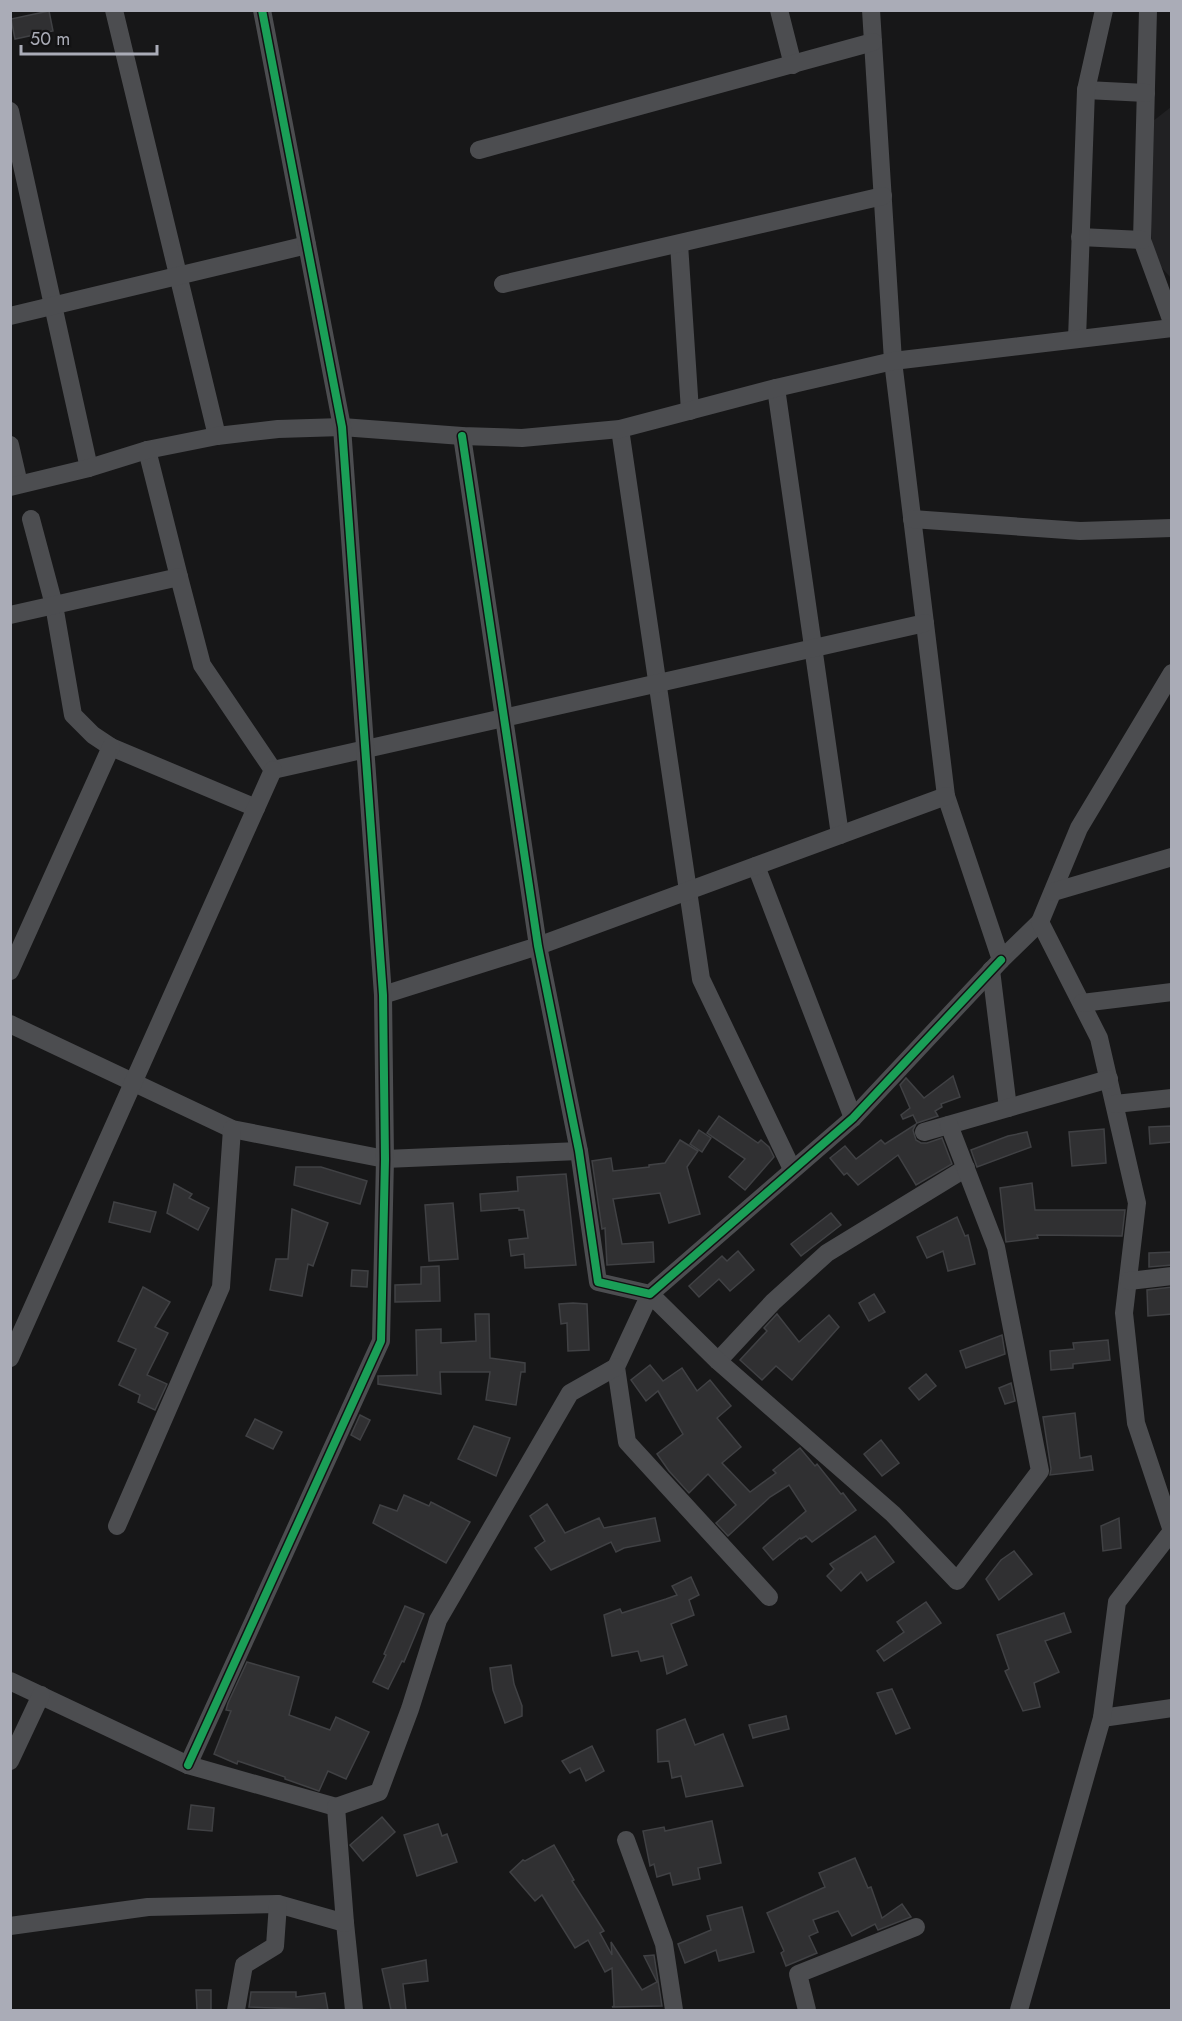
<svg xmlns="http://www.w3.org/2000/svg" width="1182" height="2021" viewBox="0 0 1182 2021" font-family="Jost,sans-serif">
<style>
.built{fill:#212123}
.building{fill:#303032;stroke:#404144;stroke-width:1.5}
.lines{fill:none;stroke-linecap:round;stroke-linejoin:round}
.minor{stroke:#4c4d50;stroke-width:18}
.cycleway-casing{stroke:#121213;stroke-width:11}
.cycleway{stroke:#1a9f57;stroke-width:8}
</style>
<rect width="100%" height="100%" fill="#171718"/>
<path class="built" d="M 1171,107 L 1172,277 L 1171,278 L 1152,257 L 1148,125 Z"/>
<g class="building">
<path d="M 49,11 L 53,31 L 15,39 L 11,19 Z"/>
<path d="M 953,1076 L 960,1097 L 941,1104 L 942,1107 L 935,1111 L 938,1116 L 917,1123 L 913,1115 L 903,1119 L 901,1115 L 910,1108 L 900,1085 L 906,1078 L 924,1098 Z"/>
<path d="M 719,1116 L 758,1143 L 761,1140 L 769,1147 L 774,1157 L 745,1190 L 729,1177 L 745,1159 L 707,1133 Z"/>
<path d="M 916,1124 L 913,1130 L 916,1140 L 921,1143 L 927,1143 L 942,1138 L 952,1164 L 916,1185 L 898,1155 L 858,1185 L 847,1173 L 844,1175 L 830,1158 L 845,1146 L 856,1159 L 881,1140 L 885,1144 Z"/>
<path d="M 1172,1126 L 1172,1142 L 1150,1144 L 1149,1127 Z"/>
<path d="M 1104,1129 L 1106,1163 L 1072,1166 L 1069,1132 Z"/>
<path d="M 699,1130 L 711,1138 L 702,1152 L 690,1144 Z"/>
<path d="M 1027,1132 L 1031,1147 L 977,1167 L 971,1150 L 1008,1136 Z"/>
<path d="M 680,1140 L 698,1151 L 687,1167 L 700,1214 L 669,1223 L 660,1193 L 613,1199 L 622,1244 L 653,1242 L 654,1262 L 607,1265 L 605,1228 L 602,1229 L 592,1161 L 611,1158 L 613,1171 L 649,1167 L 649,1165 L 665,1163 Z"/>
<path d="M 296,1167 L 321,1167 L 367,1181 L 360,1204 L 294,1185 Z"/>
<path d="M 566,1174 L 576,1265 L 525,1268 L 524,1254 L 511,1256 L 509,1240 L 528,1238 L 524,1210 L 519,1210 L 519,1208 L 481,1211 L 480,1194 L 518,1191 L 517,1177 Z"/>
<path d="M 1032,1183 L 1035,1210 L 1125,1210 L 1122,1236 L 1037,1235 L 1038,1238 L 1006,1242 L 1000,1188 Z"/>
<path d="M 174,1184 L 192,1194 L 189,1198 L 209,1208 L 198,1230 L 167,1213 Z"/>
<path d="M 114,1202 L 156,1212 L 150,1232 L 109,1222 Z"/>
<path d="M 453,1203 L 458,1259 L 429,1261 L 425,1205 Z"/>
<path d="M 292,1209 L 328,1223 L 313,1266 L 308,1264 L 302,1296 L 270,1290 L 276,1259 L 288,1259 Z"/>
<path d="M 831,1213 L 841,1225 L 801,1256 L 791,1244 Z"/>
<path d="M 957,1217 L 965,1236 L 968,1235 L 975,1264 L 948,1271 L 943,1251 L 927,1258 L 917,1237 Z"/>
<path d="M 738,1251 L 754,1270 L 730,1291 L 719,1279 L 699,1297 L 689,1286 L 722,1256 L 727,1261 Z"/>
<path d="M 1172,1252 L 1172,1265 L 1149,1267 L 1149,1253 Z"/>
<path d="M 439,1266 L 440,1301 L 395,1302 L 395,1285 L 421,1284 L 421,1267 Z"/>
<path d="M 352,1270 L 368,1271 L 367,1287 L 351,1286 Z"/>
<path d="M 143,1287 L 170,1302 L 155,1327 L 168,1333 L 147,1375 L 167,1384 L 155,1410 L 138,1402 L 140,1395 L 119,1385 L 136,1349 L 118,1341 Z"/>
<path d="M 1172,1287 L 1172,1314 L 1148,1316 L 1147,1290 Z"/>
<path d="M 874,1294 L 885,1312 L 869,1321 L 859,1303 Z"/>
<path d="M 573,1303 L 587,1304 L 589,1350 L 568,1351 L 567,1323 L 561,1324 L 559,1304 Z"/>
<path d="M 475,1314 L 489,1314 L 490,1358 L 525,1363 L 525,1372 L 521,1372 L 516,1405 L 486,1400 L 490,1372 L 440,1372 L 441,1394 L 378,1384 L 378,1376 L 417,1375 L 416,1330 L 441,1329 L 441,1343 L 476,1341 Z"/>
<path d="M 777,1314 L 799,1342 L 829,1315 L 839,1327 L 792,1380 L 776,1366 L 762,1380 L 740,1360 L 767,1331 L 764,1328 Z"/>
<path d="M 1002,1335 L 1005,1354 L 966,1368 L 960,1351 Z"/>
<path d="M 1108,1340 L 1110,1360 L 1073,1364 L 1073,1368 L 1051,1370 L 1050,1351 L 1074,1349 L 1073,1343 Z"/>
<path d="M 650,1365 L 663,1381 L 682,1368 L 697,1391 L 710,1380 L 731,1406 L 717,1418 L 741,1447 L 722,1463 L 750,1492 L 776,1473 L 773,1470 L 800,1448 L 815,1466 L 817,1464 L 841,1494 L 843,1493 L 856,1510 L 812,1542 L 806,1536 L 801,1539 L 800,1538 L 773,1560 L 763,1548 L 806,1511 L 789,1485 L 770,1497 L 728,1536 L 716,1523 L 736,1505 L 708,1474 L 689,1493 L 669,1471 L 657,1454 L 683,1434 L 658,1391 L 646,1401 L 631,1380 Z"/>
<path d="M 926,1374 L 936,1386 L 919,1400 L 909,1388 Z"/>
<path d="M 1011,1383 L 1015,1401 L 1005,1404 L 999,1388 Z"/>
<path d="M 1075,1413 L 1080,1458 L 1091,1456 L 1093,1470 L 1050,1475 L 1051,1469 L 1043,1417 Z"/>
<path d="M 360,1415 L 370,1420 L 360,1440 L 351,1435 Z"/>
<path d="M 255,1419 L 282,1432 L 273,1449 L 246,1436 Z"/>
<path d="M 474,1426 L 510,1438 L 496,1476 L 458,1459 Z"/>
<path d="M 881,1440 L 899,1463 L 882,1476 L 864,1454 Z"/>
<path d="M 404,1495 L 429,1506 L 431,1502 L 470,1522 L 446,1563 L 373,1523 L 380,1505 L 397,1511 Z"/>
<path d="M 547,1504 L 565,1533 L 599,1518 L 604,1528 L 655,1518 L 660,1541 L 624,1548 L 616,1552 L 611,1542 L 551,1570 L 535,1548 L 545,1541 L 530,1516 Z"/>
<path d="M 1119,1518 L 1121,1548 L 1103,1551 L 1101,1526 Z"/>
<path d="M 875,1536 L 894,1562 L 867,1581 L 861,1572 L 841,1591 L 827,1576 L 834,1569 L 830,1564 Z"/>
<path d="M 1014,1551 L 1032,1574 L 999,1600 L 986,1579 L 1001,1560 Z"/>
<path d="M 691,1577 L 699,1595 L 689,1600 L 694,1615 L 671,1624 L 687,1665 L 667,1674 L 663,1656 L 641,1661 L 638,1651 L 612,1656 L 604,1615 L 620,1609 L 622,1613 L 666,1599 L 677,1595 L 672,1586 Z"/>
<path d="M 926,1602 L 941,1623 L 884,1661 L 877,1651 L 904,1632 L 897,1622 Z"/>
<path d="M 405,1606 L 424,1614 L 404,1662 L 402,1661 L 388,1689 L 373,1682 L 386,1655 L 384,1654 Z"/>
<path d="M 1064,1613 L 1071,1632 L 1045,1641 L 1059,1672 L 1034,1683 L 1040,1707 L 1023,1711 L 1005,1671 L 1009,1669 L 997,1635 Z"/>
<path d="M 247,1662 L 299,1677 L 289,1715 L 330,1730 L 336,1717 L 369,1732 L 346,1779 L 328,1771 L 319,1791 L 285,1779 L 285,1777 L 238,1761 L 237,1764 L 214,1754 L 231,1711 L 226,1710 L 228,1703 Z"/>
<path d="M 511,1665 L 514,1684 L 522,1706 L 522,1716 L 505,1723 L 493,1690 L 490,1668 Z"/>
<path d="M 892,1689 L 910,1728 L 896,1734 L 877,1693 Z"/>
<path d="M 786,1716 L 789,1729 L 753,1738 L 749,1725 Z"/>
<path d="M 685,1719 L 695,1745 L 723,1734 L 743,1786 L 686,1797 L 681,1776 L 672,1778 L 669,1761 L 658,1762 L 657,1730 Z"/>
<path d="M 592,1746 L 604,1771 L 586,1781 L 580,1768 L 570,1773 L 562,1761 Z"/>
<path d="M 191,1805 L 214,1808 L 212,1831 L 188,1829 Z"/>
<path d="M 382,1817 L 395,1832 L 363,1861 L 350,1845 Z"/>
<path d="M 712,1821 L 721,1863 L 698,1868 L 700,1879 L 673,1885 L 670,1873 L 657,1877 L 654,1864 L 650,1866 L 643,1831 L 664,1827 L 665,1831 Z"/>
<path d="M 438,1824 L 442,1836 L 447,1834 L 457,1862 L 417,1876 L 404,1835 Z"/>
<path d="M 554,1845 L 574,1880 L 572,1881 L 604,1931 L 600,1933 L 612,1955 L 611,1942 L 642,1990 L 657,1982 L 644,1956 L 654,1955 L 662,2006 L 612,2007 L 614,2006 L 612,1968 L 605,1972 L 588,1940 L 575,1948 L 542,1895 L 535,1901 L 510,1872 L 523,1860 L 525,1861 Z"/>
<path d="M 855,1858 L 868,1888 L 871,1887 L 882,1918 L 902,1904 L 911,1917 L 878,1930 L 875,1924 L 852,1936 L 838,1911 L 813,1920 L 818,1932 L 809,1936 L 817,1953 L 786,1966 L 781,1953 L 784,1951 L 767,1913 L 825,1887 L 819,1873 Z"/>
<path d="M 742,1907 L 754,1952 L 719,1961 L 716,1950 L 685,1963 L 678,1944 L 711,1930 L 707,1916 Z"/>
<path d="M 426,1960 L 428,1981 L 403,1984 L 406,2010 L 391,2010 L 382,1969 Z"/>
<path d="M 196,1990 L 211,1990 L 211,2010 L 197,2010 Z"/>
<path d="M 251,1992 L 296,1992 L 296,1997 L 325,1993 L 328,2010 L 249,2007 Z"/>
</g>
<g class="lines">
<g class="minor">
<path d="M 114,10 L 217,436"/>
<path d="M 779,10 L 793,65"/>
<path d="M 871,10 L 893,361 L 946,796 L 1001,960 L 1040,922"/>
<path d="M 1148,10 L 1142,240 L 1172,322"/>
<path d="M 1086,90 L 1146,93"/>
<path d="M 10,111 L 89,468"/>
<path d="M 479,150 L 873,42"/>
<path d="M 1080,237 L 1142,240"/>
<path d="M 679,244 L 690,411"/>
<path d="M 503,284 L 883,196"/>
<path d="M 10,316 L 307,245"/>
<path d="M 1077,339 L 1086,90 L 1104,10"/>
<path d="M 776,388 L 840,835"/>
<path d="M 620,429 L 701,979 L 792,1169"/>
<path d="M 462,436 L 538,946 L 579,1151 L 598,1282 L 650,1294 L 853,1118 L 1001,960"/>
<path d="M 10,445 L 19,484"/>
<path d="M 147,450 L 179,577"/>
<path d="M 10,487 L 89,468 L 147,450 L 217,436 L 278,429 L 342,427 L 462,436 L 522,438 L 620,429 L 776,388 L 893,361 L 1172,328"/>
<path d="M 31,519 L 54,605 L 73,715 L 93,735 L 111,747 L 256,808"/>
<path d="M 912,519 L 1080,531 L 1172,528"/>
<path d="M 10,615 L 179,577 L 202,665 L 273,770"/>
<path d="M 1172,673 L 1079,828 L 1040,922 L 1099,1038 L 1137,1203 L 1124,1313 L 1136,1423 L 1172,1531"/>
<path d="M 273,770 L 925,623"/>
<path d="M 756,866 L 853,1118"/>
<path d="M 1053,892 L 1172,857"/>
<path d="M 991,970 L 1008,1108"/>
<path d="M 10,971 L 111,747"/>
<path d="M 383,995 L 538,946 L 946,796"/>
<path d="M 1082,1003 L 1172,992"/>
<path d="M 10,1024 L 232,1129 L 385,1159 L 579,1151"/>
<path d="M 1115,1104 L 1172,1098"/>
<path d="M 924,1132 L 1109,1079"/>
<path d="M 1129,1281 L 1172,1276"/>
<path d="M 10,1358 L 273,770"/>
<path d="M 718,1361 L 773,1302 L 827,1253 L 966,1168"/>
<path d="M 117,1526 L 221,1287 L 232,1129"/>
<path d="M 769,1597 L 627,1442 L 616,1367 L 650,1294 L 718,1361 L 893,1514 L 957,1581 L 1040,1471 L 996,1247 L 949,1125"/>
<path d="M 10,1681 L 188,1765 L 336,1807"/>
<path d="M 1102,1718 L 1172,1708"/>
<path d="M 10,1761 L 41,1695"/>
<path d="M 188,1765 L 381,1341 L 385,1159 L 383,995 L 342,427 L 262,10"/>
<path d="M 626,1840 L 664,1944 L 674,2010"/>
<path d="M 345,1923 L 354,2010"/>
<path d="M 10,1926 L 148,1907 L 278,1904 L 345,1923 L 336,1807 L 379,1792 L 410,1709 L 438,1620 L 570,1393 L 616,1367"/>
<path d="M 236,2010 L 244,1965 L 275,1946 L 278,1904"/>
<path d="M 807,2010 L 798,1974 L 916,1927"/>
<path d="M 1019,2010 L 1102,1718 L 1117,1602 L 1172,1531"/>
</g>
<g class="cycleway-casing">
<g id="cycleway">
<path d="M 462,436 L 538,946 L 579,1151 L 598,1282 L 650,1294 L 853,1118 L 1001,960"/>
<path d="M 188,1765 L 381,1341 L 385,1159 L 383,995 L 342,427 L 262,10"/>
</g>
</g>
<use href="#cycleway" class="cycleway"/>
</g>
<rect width="1182" height="2021" fill="none" stroke="#aaacb7" stroke-width="24"/>
<path d="M21 45v9h136v-9" fill="none" stroke="#aaacb7" stroke-width="3"/>
<text x="30" y="45" font-size="18" fill="#aaacb7" stroke="#121213" stroke-width="4.5" paint-order="stroke">50 m</text>
</svg>
